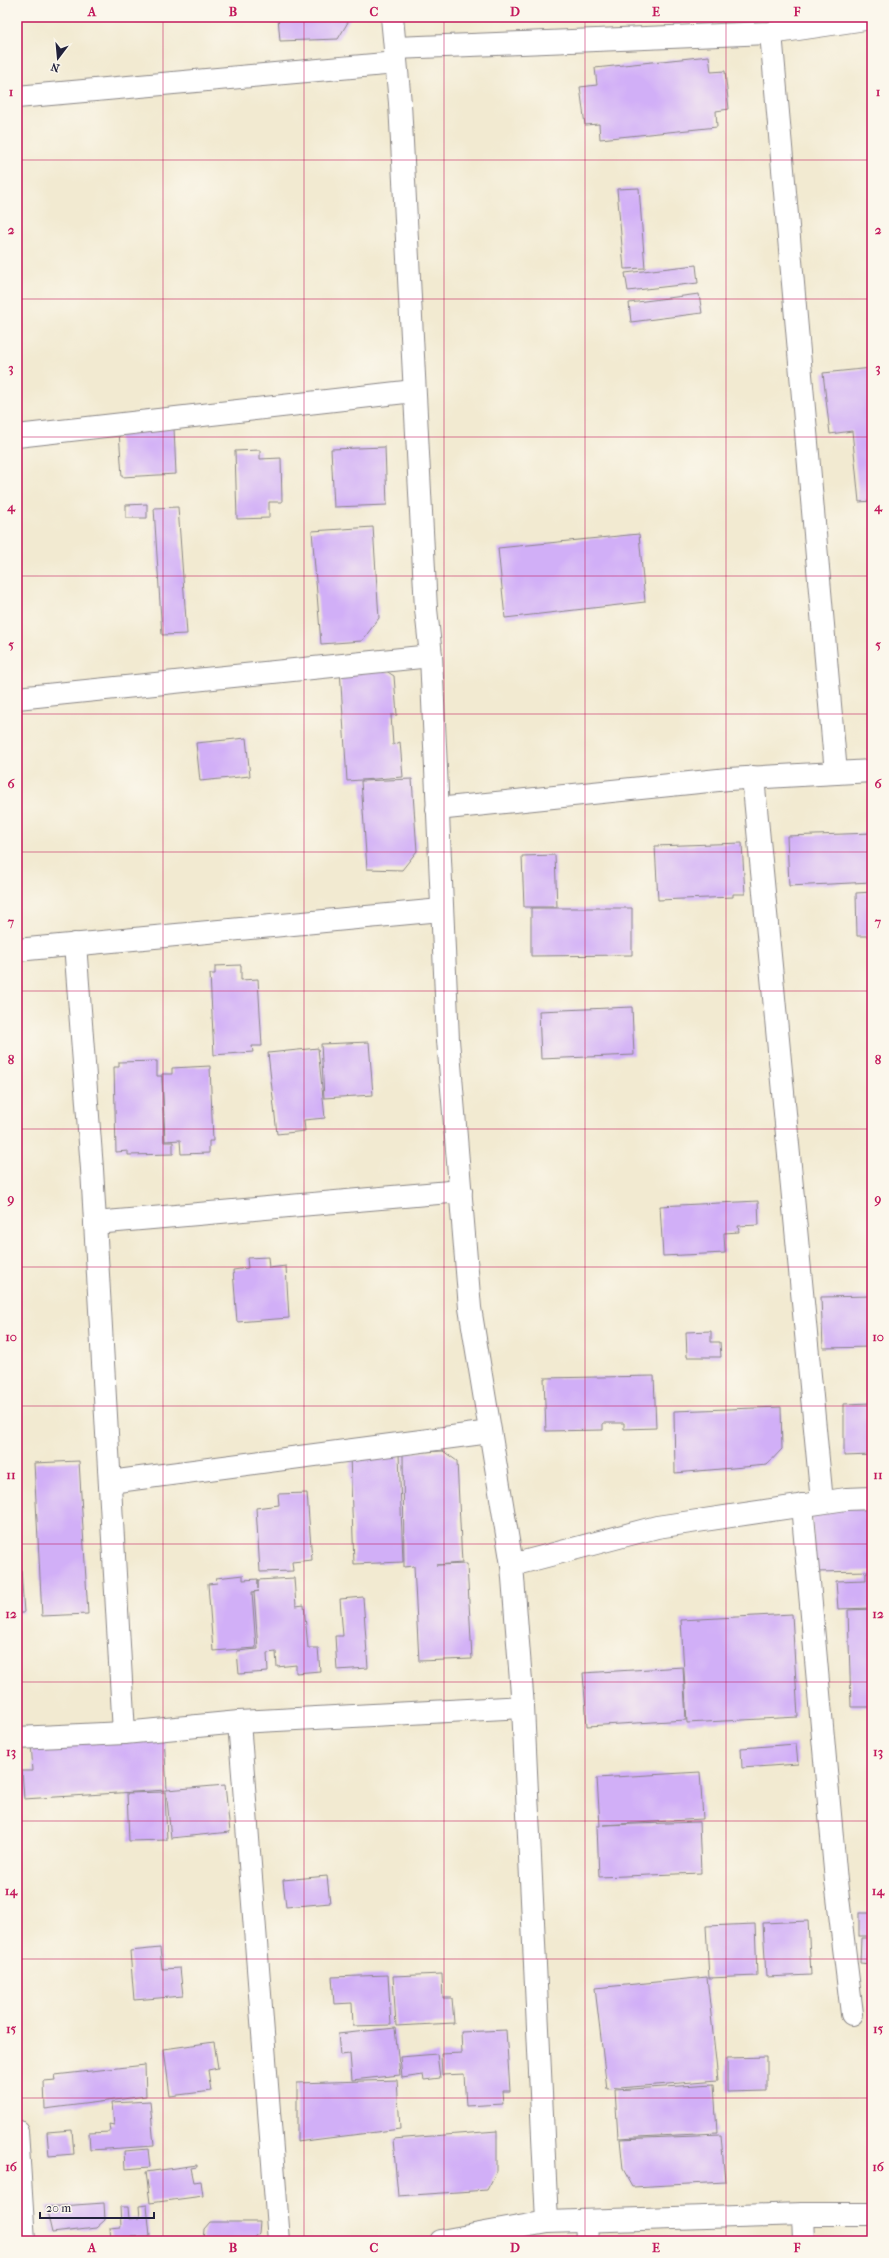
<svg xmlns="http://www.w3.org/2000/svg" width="889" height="2258" viewBox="0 0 889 2258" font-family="'IM FELL French Canon',serif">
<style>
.building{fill:#d1aff7}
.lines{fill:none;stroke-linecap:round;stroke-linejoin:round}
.lane-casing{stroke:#8a8686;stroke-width:24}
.street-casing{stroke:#8a8686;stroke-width:24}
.lane{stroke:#fff;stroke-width:22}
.street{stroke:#fff;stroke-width:22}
.grid{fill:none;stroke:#c2185b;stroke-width:1;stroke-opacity:0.55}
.neatline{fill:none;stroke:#c2185b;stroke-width:1.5}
.grid-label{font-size:13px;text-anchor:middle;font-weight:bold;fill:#c2185b}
</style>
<rect width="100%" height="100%" fill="#fbf7ec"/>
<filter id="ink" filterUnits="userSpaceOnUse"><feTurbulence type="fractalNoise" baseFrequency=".025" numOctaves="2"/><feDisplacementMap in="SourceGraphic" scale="8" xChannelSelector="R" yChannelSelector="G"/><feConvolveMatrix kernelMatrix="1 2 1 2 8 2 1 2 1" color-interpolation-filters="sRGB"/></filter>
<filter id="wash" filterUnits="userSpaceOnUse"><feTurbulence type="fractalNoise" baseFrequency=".012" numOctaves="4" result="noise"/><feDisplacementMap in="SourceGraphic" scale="16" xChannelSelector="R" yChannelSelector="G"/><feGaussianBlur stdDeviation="0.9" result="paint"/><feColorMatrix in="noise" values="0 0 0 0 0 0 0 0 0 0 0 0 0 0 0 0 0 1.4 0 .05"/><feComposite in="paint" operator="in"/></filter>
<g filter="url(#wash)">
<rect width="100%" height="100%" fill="#f2ead1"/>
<g id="blocks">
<g class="building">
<path d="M 278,17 L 351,17 L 338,39 L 280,41 Z"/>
<path d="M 709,56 L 711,72 L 725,71 L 729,109 L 716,111 L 717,127 L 600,139 L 599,124 L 585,125 L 580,87 L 597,85 L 595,68 Z"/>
<path d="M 639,188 L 645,268 L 624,269 L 617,189 Z"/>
<path d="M 696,265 L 698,283 L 628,291 L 625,273 Z"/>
<path d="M 699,294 L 702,313 L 631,322 L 629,303 Z"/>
<path d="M 872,368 L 872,501 L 859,502 L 852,431 L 830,434 L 823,373 Z"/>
<path d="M 174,428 L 176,474 L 122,477 L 119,431 Z"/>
<path d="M 385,447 L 387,505 L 334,507 L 331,449 Z"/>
<path d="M 260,450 L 260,459 L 281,458 L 282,502 L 269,502 L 269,518 L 237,519 L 235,451 Z"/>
<path d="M 147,504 L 147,518 L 126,518 L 126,505 Z"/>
<path d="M 178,507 L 187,634 L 162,635 L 154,508 Z"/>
<path d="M 373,527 L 379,618 L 362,641 L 321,644 L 312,531 Z"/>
<path d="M 639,534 L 645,602 L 505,618 L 498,548 Z"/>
<path d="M 377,665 L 394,676 L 397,715 L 391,715 L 393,745 L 400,742 L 403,777 L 347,781 L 340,669 Z"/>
<path d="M 246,738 L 250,776 L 200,781 L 196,743 Z"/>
<path d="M 412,779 L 417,851 L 402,870 L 367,869 L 361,781 Z"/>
<path d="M 872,833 L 872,882 L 789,886 L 787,836 Z"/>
<path d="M 742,843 L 745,894 L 733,894 L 733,897 L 658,900 L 655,846 Z"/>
<path d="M 555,855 L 557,907 L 524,907 L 522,856 Z"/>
<path d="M 872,892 L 872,936 L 857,936 L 856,893 Z"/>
<path d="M 531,908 L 632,908 L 632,955 L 531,956 Z"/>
<path d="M 241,965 L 241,980 L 258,979 L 262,1046 L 252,1046 L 253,1052 L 214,1055 L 210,974 L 215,974 L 215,966 Z"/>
<path d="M 632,1007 L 634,1055 L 541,1059 L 539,1011 Z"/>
<path d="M 369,1042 L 373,1095 L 324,1098 L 321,1044 Z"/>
<path d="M 318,1048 L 325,1118 L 304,1120 L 305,1131 L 277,1134 L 268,1053 Z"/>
<path d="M 157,1061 L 157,1076 L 162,1076 L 164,1142 L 173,1142 L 173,1154 L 128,1155 L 128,1151 L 116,1152 L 114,1067 L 119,1067 L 119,1062 Z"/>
<path d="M 210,1066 L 213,1141 L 209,1141 L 209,1153 L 181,1154 L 180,1140 L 165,1141 L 162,1074 L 172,1074 L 172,1068 Z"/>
<path d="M 758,1201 L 759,1225 L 738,1226 L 739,1232 L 724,1233 L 725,1253 L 663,1256 L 660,1206 Z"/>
<path d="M 268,1257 L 269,1268 L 286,1266 L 289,1318 L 237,1322 L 233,1270 L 248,1268 L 247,1258 Z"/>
<path d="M 872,1296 L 872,1347 L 823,1348 L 821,1297 Z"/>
<path d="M 711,1331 L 711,1342 L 720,1342 L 721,1357 L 687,1357 L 686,1332 Z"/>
<path d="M 654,1376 L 656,1428 L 624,1429 L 624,1423 L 603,1423 L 603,1430 L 546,1431 L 544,1378 Z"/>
<path d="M 872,1403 L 872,1455 L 844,1456 L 844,1404 Z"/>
<path d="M 781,1407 L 782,1449 L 767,1465 L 675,1473 L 674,1411 Z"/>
<path d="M 443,1451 L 457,1461 L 462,1563 L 436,1565 L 467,1564 L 472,1659 L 419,1661 L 414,1566 L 404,1567 L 403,1453 Z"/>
<path d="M 399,1454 L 403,1562 L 354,1564 L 350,1456 Z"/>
<path d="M 79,1461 L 88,1614 L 42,1616 L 34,1463 Z"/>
<path d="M 307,1493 L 312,1560 L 292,1562 L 293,1571 L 260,1572 L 256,1508 L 279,1505 L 278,1494 Z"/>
<path d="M 872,1506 L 872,1571 L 814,1572 L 812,1507 Z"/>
<path d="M 17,1509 L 24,1613 L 17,1613 Z"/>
<path d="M 866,1573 L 872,1573 L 872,1608 L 838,1609 L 836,1581 L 866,1580 Z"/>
<path d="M 243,1575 L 243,1580 L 258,1579 L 258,1589 L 258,1580 L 294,1578 L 296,1606 L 304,1605 L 308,1648 L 318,1648 L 320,1671 L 296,1673 L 296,1665 L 277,1667 L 276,1652 L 267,1653 L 268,1672 L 239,1674 L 237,1651 L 258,1649 L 254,1592 L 259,1591 L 252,1592 L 256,1648 L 213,1651 L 208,1584 L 217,1583 L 216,1578 Z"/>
<path d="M 363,1597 L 368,1668 L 337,1670 L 335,1636 L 343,1636 L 340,1599 Z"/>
<path d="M 872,1609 L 872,1707 L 851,1707 L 848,1610 Z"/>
<path d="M 792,1614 L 798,1717 L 687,1723 L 681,1620 Z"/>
<path d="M 683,1667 L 686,1720 L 587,1726 L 583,1673 Z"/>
<path d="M 164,1735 L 167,1790 L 225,1785 L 230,1832 L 171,1838 L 166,1790 L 24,1799 L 22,1771 L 33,1771 L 31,1743 Z"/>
<path d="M 796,1744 L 798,1764 L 742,1768 L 741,1748 Z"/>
<path d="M 700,1772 L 703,1819 L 603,1825 L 699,1822 L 701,1873 L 599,1877 L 597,1826 L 600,1826 L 597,1778 Z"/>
<path d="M 165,1792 L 167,1840 L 129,1841 L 127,1793 Z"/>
<path d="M 327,1876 L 330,1903 L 286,1907 L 283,1880 Z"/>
<rect x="859" y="1913" width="13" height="23"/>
<path d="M 808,1921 L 811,1975 L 766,1977 L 763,1923 Z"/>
<path d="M 755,1924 L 757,1976 L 709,1978 L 706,1926 Z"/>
<path d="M 861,1938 L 872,1938 L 872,1964 L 860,1963 Z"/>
<path d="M 160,1948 L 162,1969 L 180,1968 L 183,1996 L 134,2000 L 130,1951 Z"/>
<path d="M 442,1974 L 443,1998 L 452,1998 L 454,2023 L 396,2026 L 393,1976 Z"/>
<path d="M 388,1975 L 391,2025 L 353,2026 L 352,2003 L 334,2004 L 332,1977 Z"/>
<path d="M 707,1977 L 718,2080 L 607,2089 L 595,1988 Z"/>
<path d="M 395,2028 L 400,2075 L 352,2080 L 350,2054 L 340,2055 L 338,2034 Z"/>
<path d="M 506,2030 L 510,2091 L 502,2091 L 503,2104 L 466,2106 L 464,2074 L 442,2075 L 441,2054 L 462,2053 L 461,2032 Z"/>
<path d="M 214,2042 L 218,2068 L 208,2070 L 211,2091 L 170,2096 L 164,2049 Z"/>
<path d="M 437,2054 L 440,2078 L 424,2080 L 423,2075 L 402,2078 L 400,2057 Z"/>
<path d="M 767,2057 L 767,2091 L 727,2092 L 727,2058 Z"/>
<path d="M 145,2065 L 146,2096 L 45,2109 L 44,2081 L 56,2080 L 55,2075 Z"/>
<path d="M 397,2080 L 400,2129 L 297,2142 L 297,2083 Z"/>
<path d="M 714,2084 L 717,2133 L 618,2138 L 615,2090 Z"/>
<path d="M 150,2101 L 154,2146 L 90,2150 L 89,2133 L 110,2132 L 109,2124 L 114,2125 L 112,2103 Z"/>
<path d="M 72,2130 L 74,2154 L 49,2156 L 47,2132 Z"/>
<path d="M 497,2131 L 497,2171 L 487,2190 L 398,2196 L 393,2139 Z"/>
<path d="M 721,2135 L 725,2182 L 633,2187 L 623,2169 L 620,2139 Z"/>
<path d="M 148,2149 L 150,2167 L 125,2169 L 124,2151 Z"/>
<path d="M 197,2165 L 197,2167 L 191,2168 L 194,2182 L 201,2181 L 203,2196 L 150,2203 L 146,2172 Z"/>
<path d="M 104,2203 L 105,2220 L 96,2228 L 52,2233 L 46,2207 Z"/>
<path d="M 147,2205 L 150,2236 L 132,2237 L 132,2241 L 111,2241 L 110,2228 L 121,2227 L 120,2207 L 128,2207 L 129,2219 L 140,2218 L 139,2206 Z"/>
<path d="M 210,2222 L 260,2222 L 259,2233 L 252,2241 L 203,2241 L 204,2229 Z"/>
</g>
</g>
</g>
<g filter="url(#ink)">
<use href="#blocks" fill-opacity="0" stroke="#8a8686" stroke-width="1"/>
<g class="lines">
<g class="lane-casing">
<path id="lane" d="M 802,1505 L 836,1881 L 852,2014"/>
</g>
<g class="street-casing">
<g id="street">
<path d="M 771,33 L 836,773"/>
<path d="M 395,48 L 771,33 L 872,18"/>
<path d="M 17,97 L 396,63"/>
<path d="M 17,436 L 414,391"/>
<path d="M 17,698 L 431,656"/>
<path d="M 753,777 L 822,1502"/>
<path d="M 437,809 L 728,779 L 872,771"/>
<path d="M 75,944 L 92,1169 L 124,1733"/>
<path d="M 17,950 L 441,910"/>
<path d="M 95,1223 L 461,1191"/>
<path d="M 110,1482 L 490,1432"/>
<path d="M 512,1565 L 657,1527 L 846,1499 L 872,1498"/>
<path d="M 239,1722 L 279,2241"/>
<path d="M 17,1738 L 124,1733 L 239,1722 L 523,1707 L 512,1565 L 470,1308 L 448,1040 L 431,656 L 426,609 L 400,103 L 392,17"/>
<path d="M 17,2131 L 24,2241"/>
<path d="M 803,2214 L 804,2241"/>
<path d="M 547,2222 L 803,2214 L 872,2214"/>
<path d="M 586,2222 L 587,2241"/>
<path d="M 441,2241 L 547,2222 L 523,1707"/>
</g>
</g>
<use href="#lane" class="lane"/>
<use href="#street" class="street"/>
</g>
</g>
<path class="grid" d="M 163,17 L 163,2241M 304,17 L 304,2241M 444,17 L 444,2241M 585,17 L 585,2241M 726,17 L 726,2241M 17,160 L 872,160M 17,299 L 872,299M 17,437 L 872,437M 17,576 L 872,576M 17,714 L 872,714M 17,852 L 872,852M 17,991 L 872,991M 17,1129 L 872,1129M 17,1267 L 872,1267M 17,1406 L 872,1406M 17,1544 L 872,1544M 17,1682 L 872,1682M 17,1821 L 872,1821M 17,1959 L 872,1959M 17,2098 L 872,2098"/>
<rect width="889" height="2258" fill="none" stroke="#fbf7ec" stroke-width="44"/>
<g transform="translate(58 58) rotate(196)" stroke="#fbf7ec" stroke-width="3" paint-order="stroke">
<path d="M0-3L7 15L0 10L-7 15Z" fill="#22223b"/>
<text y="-6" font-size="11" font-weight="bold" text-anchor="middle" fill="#22223b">N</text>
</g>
<path d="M40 2212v6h114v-6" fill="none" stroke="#22223b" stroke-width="2"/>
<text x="46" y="2212" font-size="12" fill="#22223b" stroke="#fbf7ec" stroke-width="3" paint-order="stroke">20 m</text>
<rect x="22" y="22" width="845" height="2214" class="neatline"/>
<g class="grid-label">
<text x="92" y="16">A</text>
<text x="233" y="16">B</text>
<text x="374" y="16">C</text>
<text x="515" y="16">D</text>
<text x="656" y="16">E</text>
<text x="797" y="16">F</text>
<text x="11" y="96">1</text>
<text x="878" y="96">1</text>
<text x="11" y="234">2</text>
<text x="878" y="234">2</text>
<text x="11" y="372">3</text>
<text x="878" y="372">3</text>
<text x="11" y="511">4</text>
<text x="878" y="511">4</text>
<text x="11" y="649">5</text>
<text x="878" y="649">5</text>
<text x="11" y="788">6</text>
<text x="878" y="788">6</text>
<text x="11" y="926">7</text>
<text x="878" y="926">7</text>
<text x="11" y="1064">8</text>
<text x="878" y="1064">8</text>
<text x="11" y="1203">9</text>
<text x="878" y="1203">9</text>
<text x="11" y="1341">10</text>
<text x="878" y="1341">10</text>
<text x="11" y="1479">11</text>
<text x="878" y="1479">11</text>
<text x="11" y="1618">12</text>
<text x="878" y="1618">12</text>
<text x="11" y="1756">13</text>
<text x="878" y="1756">13</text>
<text x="11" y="1895">14</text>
<text x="878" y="1895">14</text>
<text x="11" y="2033">15</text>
<text x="878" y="2033">15</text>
<text x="11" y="2171">16</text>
<text x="878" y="2171">16</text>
<text x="92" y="2252">A</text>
<text x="233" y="2252">B</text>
<text x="374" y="2252">C</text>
<text x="515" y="2252">D</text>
<text x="656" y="2252">E</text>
<text x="797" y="2252">F</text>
</g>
</svg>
